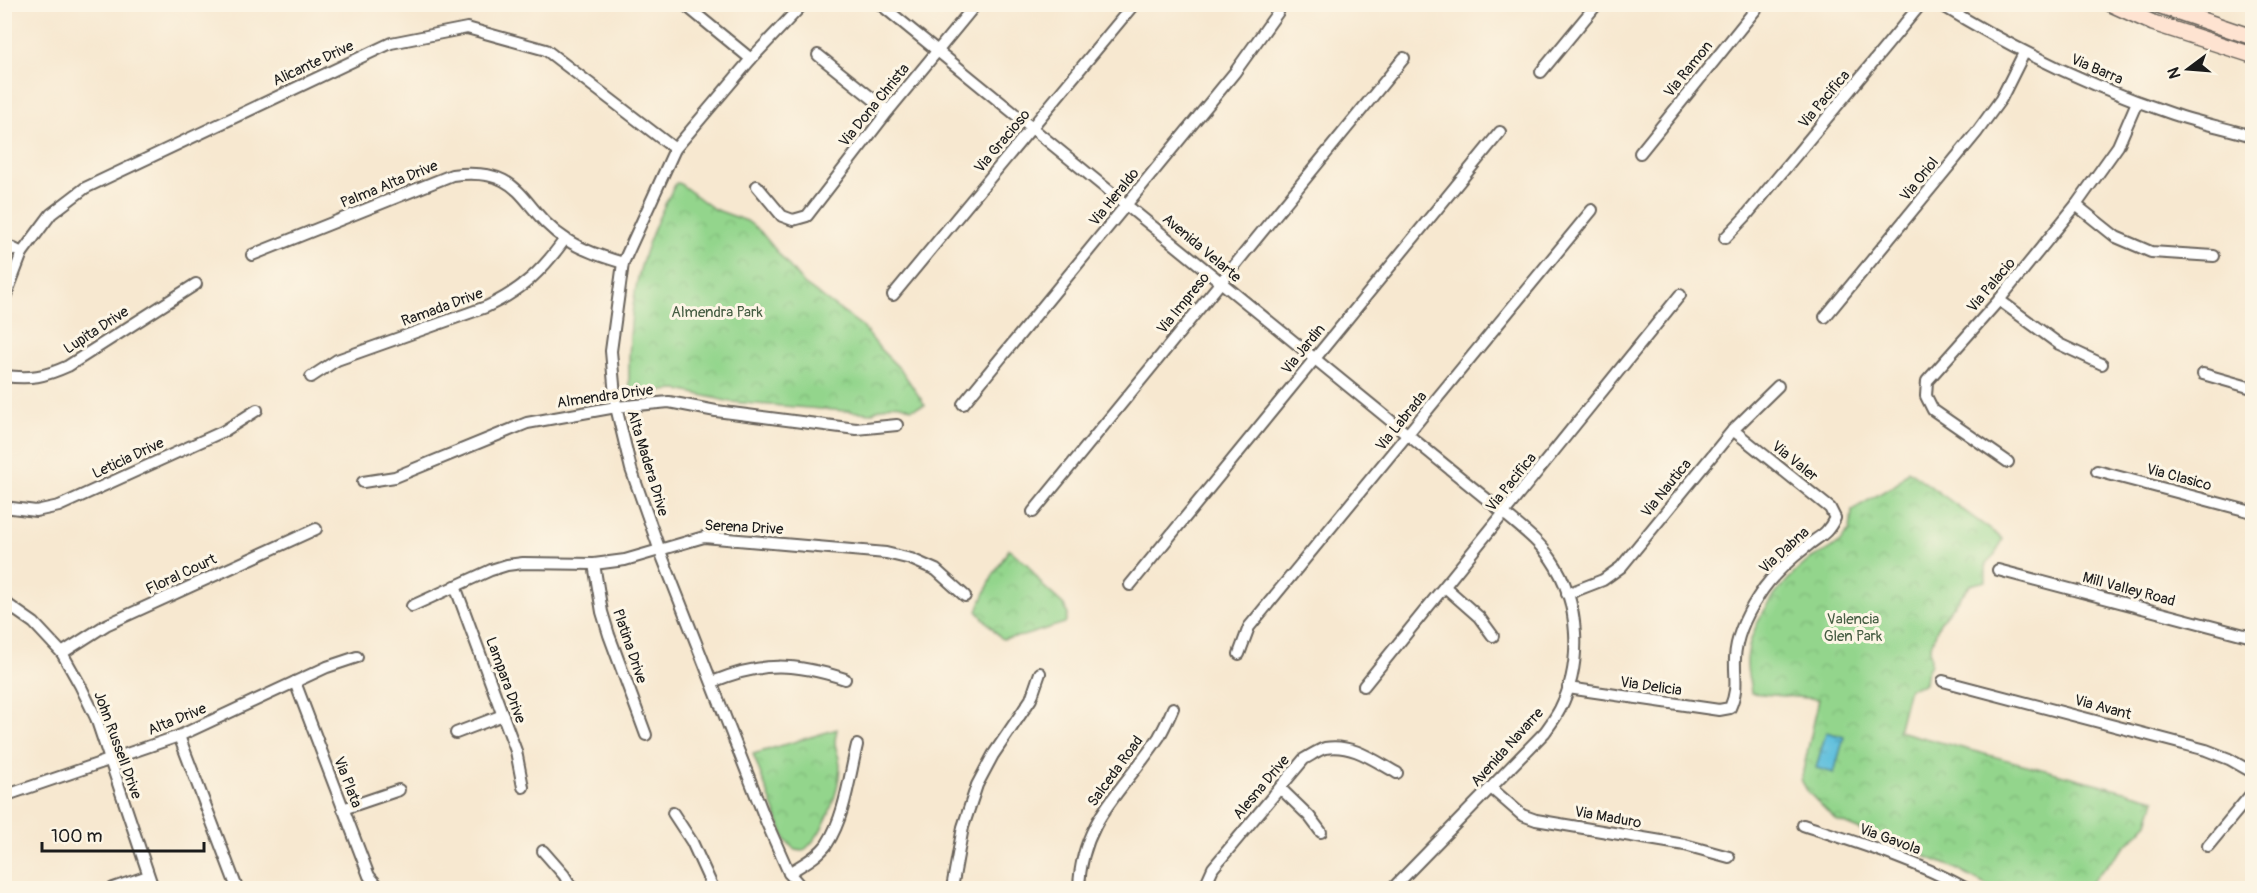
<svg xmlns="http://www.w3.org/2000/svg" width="2257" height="893" viewBox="0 0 2257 893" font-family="Pangolin,sans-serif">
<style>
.park{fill:url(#park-crowns);stroke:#587854;stroke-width:1.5}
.water{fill:url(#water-ripples);stroke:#3d6e7c;stroke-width:1.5}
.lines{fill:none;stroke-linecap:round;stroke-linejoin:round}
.street-casing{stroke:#69635b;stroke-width:14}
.secondary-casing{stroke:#69635b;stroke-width:18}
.street{stroke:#fff;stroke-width:10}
.secondary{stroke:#fee3d1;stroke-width:15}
.labels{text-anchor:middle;stroke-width:6;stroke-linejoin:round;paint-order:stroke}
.street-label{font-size:15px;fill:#1c1c1c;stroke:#fcf5e5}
.park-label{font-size:15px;fill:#465d43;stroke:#fcf5e5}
</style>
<defs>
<pattern id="park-crowns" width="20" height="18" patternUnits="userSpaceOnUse" patternTransform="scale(1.5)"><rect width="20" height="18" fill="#93d58c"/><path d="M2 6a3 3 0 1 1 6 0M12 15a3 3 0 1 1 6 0" fill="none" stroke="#7eb678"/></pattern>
<pattern id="water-ripples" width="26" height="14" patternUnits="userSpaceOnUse" patternTransform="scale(1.5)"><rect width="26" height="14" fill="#5ebfdd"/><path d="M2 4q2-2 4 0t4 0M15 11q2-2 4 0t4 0" fill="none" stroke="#4d9ab2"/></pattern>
</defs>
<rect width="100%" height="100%" fill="#fcf5e5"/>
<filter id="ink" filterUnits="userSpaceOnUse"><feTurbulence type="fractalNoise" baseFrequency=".0167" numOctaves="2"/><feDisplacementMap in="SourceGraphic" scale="12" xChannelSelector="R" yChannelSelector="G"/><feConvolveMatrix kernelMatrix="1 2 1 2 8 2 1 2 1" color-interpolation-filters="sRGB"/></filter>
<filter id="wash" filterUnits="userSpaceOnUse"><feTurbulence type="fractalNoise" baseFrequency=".008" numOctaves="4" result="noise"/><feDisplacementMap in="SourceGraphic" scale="24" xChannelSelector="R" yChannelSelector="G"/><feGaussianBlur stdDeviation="1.35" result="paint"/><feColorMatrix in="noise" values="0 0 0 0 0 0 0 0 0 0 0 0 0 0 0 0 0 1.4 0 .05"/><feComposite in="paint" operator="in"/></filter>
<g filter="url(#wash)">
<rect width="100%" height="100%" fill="#f7e8d0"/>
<g class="park">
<path d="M 676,183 L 679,183 L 714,209 L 747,221 L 760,231 L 804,284 L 862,326 L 881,350 L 902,371 L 925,405 L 911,409 C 895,400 887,406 871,413 L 731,402 L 679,390 L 635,392 L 629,387 C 628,305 636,256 676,183 Z"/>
<path d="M 1908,470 L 2003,539 L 1996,553 L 1986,563 L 1986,581 L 1970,585 L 1940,622 L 1930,648 L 1931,664 L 1926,674 L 1925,684 L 1909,688 L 1898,731 L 2155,799 L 2148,823 L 2085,888 L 1991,888 L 1952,867 L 1836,820 L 1808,792 L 1801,780 L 1819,699 L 1751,693 C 1750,682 1746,671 1747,660 C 1750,621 1780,584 1809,560 C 1818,553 1830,551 1838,544 C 1843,539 1844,534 1850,531 L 1852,510 L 1898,483 Z"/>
<path d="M 1009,549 L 1027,564 L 1043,586 L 1064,605 L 1068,615 L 1065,623 L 1023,636 L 1002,639 L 977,611 L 993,575 Z"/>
<path d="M 837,729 C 836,734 835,739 835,743 C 836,751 840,758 840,766 C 839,793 825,834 803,851 L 795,850 L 786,841 L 753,754 Z"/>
</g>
<path class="water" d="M 1826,732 L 1844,737 L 1834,773 L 1816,768 Z"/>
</g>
<g filter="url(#ink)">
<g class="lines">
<g class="street-casing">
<g id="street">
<path d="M 684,4 L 751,59"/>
<path d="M 880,4 L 1505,514 C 1521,528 1539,541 1551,559 C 1580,601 1583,664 1560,709 C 1556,717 1550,725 1545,732 L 1393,888"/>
<path d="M 1940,4 C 2013,49 2091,87 2173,114 C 2199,123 2226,128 2252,136"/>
<path d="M 818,55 L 888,111"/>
<path d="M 1541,72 L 1597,4"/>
<path d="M 1640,153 L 1760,4"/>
<path d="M 757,186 L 782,216 L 793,220 L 807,216 L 888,111 L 976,4"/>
<path d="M 2076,205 L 2116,237 L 2151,252 L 2214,256"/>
<path d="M 1725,238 L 1745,217 L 1921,4"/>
<path d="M 4,244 L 22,253"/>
<path d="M 252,255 L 452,175 C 527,166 518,209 567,240 C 584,251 604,257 623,263"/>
<path d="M 893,295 L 1134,4"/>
<path d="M 4,300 L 22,253 L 51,214 L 85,188 L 391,43 L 467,28 L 546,50 L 675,149"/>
<path d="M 1999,300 L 2059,344 L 2102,364"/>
<path d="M 1825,317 L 1977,132 L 2001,99 L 2024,53"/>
<path d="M 2203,374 L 2252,388"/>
<path d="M 4,376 C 31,379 44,377 68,366 L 196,284"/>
<path d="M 311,377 L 337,360 L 486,307 C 522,290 542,271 565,239"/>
<path d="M 963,404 L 1235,72 L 1278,12 L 1281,4"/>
<path d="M 2008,462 L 1933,410 L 1926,396 L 1927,381 L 1999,300 L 2076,205 L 2118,146 L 2137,102"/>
<path d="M 2097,471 L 2252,512"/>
<path d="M 363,482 L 395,477 L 527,423 L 616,407 L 669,402 L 716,411 L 856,429 L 897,425"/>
<path d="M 4,507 L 36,511 L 59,506 L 224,431 L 257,410"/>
<path d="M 1033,512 L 1404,58"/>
<path d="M 594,564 L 602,612 L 609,635 L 646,735"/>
<path d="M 1998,570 L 2252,637"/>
<path d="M 1130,585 L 1500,132"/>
<path d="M 455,586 L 516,751 L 523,787"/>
<path d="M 1445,587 L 1479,617 L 1493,636"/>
<path d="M 1567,594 L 1603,580 L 1621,567 L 1733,430 L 1778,386"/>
<path d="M 4,602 L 34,623 L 62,653 L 80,685 L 96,718 L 153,888"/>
<path d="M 412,606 L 491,570 L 507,565 L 523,563 L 594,564 L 625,560 L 704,537 L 886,553 L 911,559 L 936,570 L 965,596"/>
<path d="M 62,653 L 106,625 L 316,529"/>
<path d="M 1239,654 L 1249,627 L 1592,210"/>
<path d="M 1943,681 L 2206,750 L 2229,759 L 2252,772"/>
<path d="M 295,682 L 369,876 L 380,888"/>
<path d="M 712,682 C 762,661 795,663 845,679"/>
<path d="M 1364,686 L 1680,295"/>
<path d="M 1568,688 L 1719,710 L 1730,708 C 1739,687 1734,678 1735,658 C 1736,637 1747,614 1758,597 C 1770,577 1788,561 1806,547 C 1820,535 1826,536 1835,518 L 1830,508 L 1733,430"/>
<path d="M 456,733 L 503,715"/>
<path d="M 179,736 L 237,888"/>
<path d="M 1280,788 L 1309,816 L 1321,832"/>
<path d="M 1491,788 L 1522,815 L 1536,820 L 1685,845 L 1729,857"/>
<path d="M 4,796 L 179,736 L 327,667 L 357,657"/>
<path d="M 343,809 L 399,790"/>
<path d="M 673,813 L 692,842 L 713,888"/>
<path d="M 1803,825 C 1858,843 1914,860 1965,888"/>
<path d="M 2208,846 L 2252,793"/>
<path d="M 543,851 L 564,875 L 572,888"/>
<path d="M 789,873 C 801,865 818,857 827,844 C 845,816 849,778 857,745"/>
<path d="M 113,888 L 148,876"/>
<path d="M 802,888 L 789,873 L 766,821 L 660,551 L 631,469 L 616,407 L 611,351 L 623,263 L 675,149 L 751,59 L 803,4"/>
<path d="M 952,888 L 963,827 L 977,785 L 993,755 L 1031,699 L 1040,673"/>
<path d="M 1079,888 C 1081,820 1125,789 1159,737 C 1164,728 1169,718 1173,708"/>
<path d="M 1204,888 L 1213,868 L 1304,759 C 1310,756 1318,750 1325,748 C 1352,743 1375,761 1397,773"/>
</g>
</g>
<g class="secondary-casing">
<g id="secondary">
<path d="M 2111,4 L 2153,23 L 2252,55"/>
<path d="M 2155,4 L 2252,37"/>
</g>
</g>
<use href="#street" class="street"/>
<use href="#secondary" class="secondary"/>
</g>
</g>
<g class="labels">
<g class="street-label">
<text transform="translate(313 63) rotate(-25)" y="5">Alicante Drive</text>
<text transform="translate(1688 69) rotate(-51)" y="5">Via Ramon</text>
<text transform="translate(2097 69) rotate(23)" y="5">Via Barra</text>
<text transform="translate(1824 99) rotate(-50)" y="5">Via Pacifica</text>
<text transform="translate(874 105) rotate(-51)" y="5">Via Dona Christa</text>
<text transform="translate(1002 141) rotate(-50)" y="5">Via Gracioso</text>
<text transform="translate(1919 179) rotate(-51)" y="5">Via Oriol</text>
<text transform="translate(389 184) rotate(-22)" y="5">Palma Alta Drive</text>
<text transform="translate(1114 197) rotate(-51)" y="5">Via Heraldo</text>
<text transform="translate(1202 248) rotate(40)" y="5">Avenida Velarte</text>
<text transform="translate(1991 285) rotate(-50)" y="5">Via Palacio</text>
<text transform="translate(1183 303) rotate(-51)" y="5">Via Impreso</text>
<text transform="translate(442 307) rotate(-20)" y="5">Ramada Drive</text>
<text transform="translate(96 330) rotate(-33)" y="5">Lupita Drive</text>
<text transform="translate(1303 349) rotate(-51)" y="5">Via Jardin</text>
<text transform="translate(605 396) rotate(-8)" y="5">Almendra Drive</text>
<text transform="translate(1401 421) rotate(-51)" y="5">Via Labrada</text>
<text transform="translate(128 458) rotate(-25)" y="5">Leticia Drive</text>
<text transform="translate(1795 461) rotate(39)" y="5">Via Valer</text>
<text transform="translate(648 463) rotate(73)" y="5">Alta Madera Drive</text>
<text transform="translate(2179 477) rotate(15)" y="5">Via Clasico</text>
<text transform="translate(1511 482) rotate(-51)" y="5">Via Pacifica</text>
<text transform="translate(1666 488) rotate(-51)" y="5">Via Nautica</text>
<text transform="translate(744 527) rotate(3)" y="5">Serena Drive</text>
<text transform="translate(1784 550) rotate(-42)" y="5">Via Dabna</text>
<text transform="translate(181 574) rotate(-25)" y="5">Floral Court</text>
<text transform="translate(2129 589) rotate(15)" y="5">Mill Valley Road</text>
<text transform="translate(630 646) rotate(71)" y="5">Platina Drive</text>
<text transform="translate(506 680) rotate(70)" y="5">Lampara Drive</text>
<text transform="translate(1651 686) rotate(8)" y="5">Via Delicia</text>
<text transform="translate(2103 707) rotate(15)" y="5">Via Avant</text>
<text transform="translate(177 719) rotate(-22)" y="5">Alta Drive</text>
<text transform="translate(118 745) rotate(70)" y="5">John Russell Drive</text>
<text transform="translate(1507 747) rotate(-48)" y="5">Avenida Navarre</text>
<text transform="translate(1115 771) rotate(-54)" y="5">Salceda Road</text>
<text transform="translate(348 782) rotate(69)" y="5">Via Plata</text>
<text transform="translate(1261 787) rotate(-50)" y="5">Alesna Drive</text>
<text transform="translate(1608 817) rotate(10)" y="5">Via Maduro</text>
<text transform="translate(1890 839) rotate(20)" y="5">Via Gavola</text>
</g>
<g class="park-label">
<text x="717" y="317">Almendra Park</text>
<text x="1853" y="624">Valencia<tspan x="1853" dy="17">Glen Park</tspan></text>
</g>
</g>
<rect width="2257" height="893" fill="none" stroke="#fcf5e5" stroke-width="24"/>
<g transform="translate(2188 69) rotate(254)" stroke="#fcf5e5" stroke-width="4.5" paint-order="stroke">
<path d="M0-4.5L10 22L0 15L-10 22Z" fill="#1c1c1c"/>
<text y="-9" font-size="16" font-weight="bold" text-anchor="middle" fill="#1c1c1c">N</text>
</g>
<path d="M42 842v9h162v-9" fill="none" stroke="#1c1c1c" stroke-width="3"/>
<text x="51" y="842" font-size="18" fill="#1c1c1c" stroke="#fcf5e5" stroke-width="4.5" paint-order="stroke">100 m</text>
</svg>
